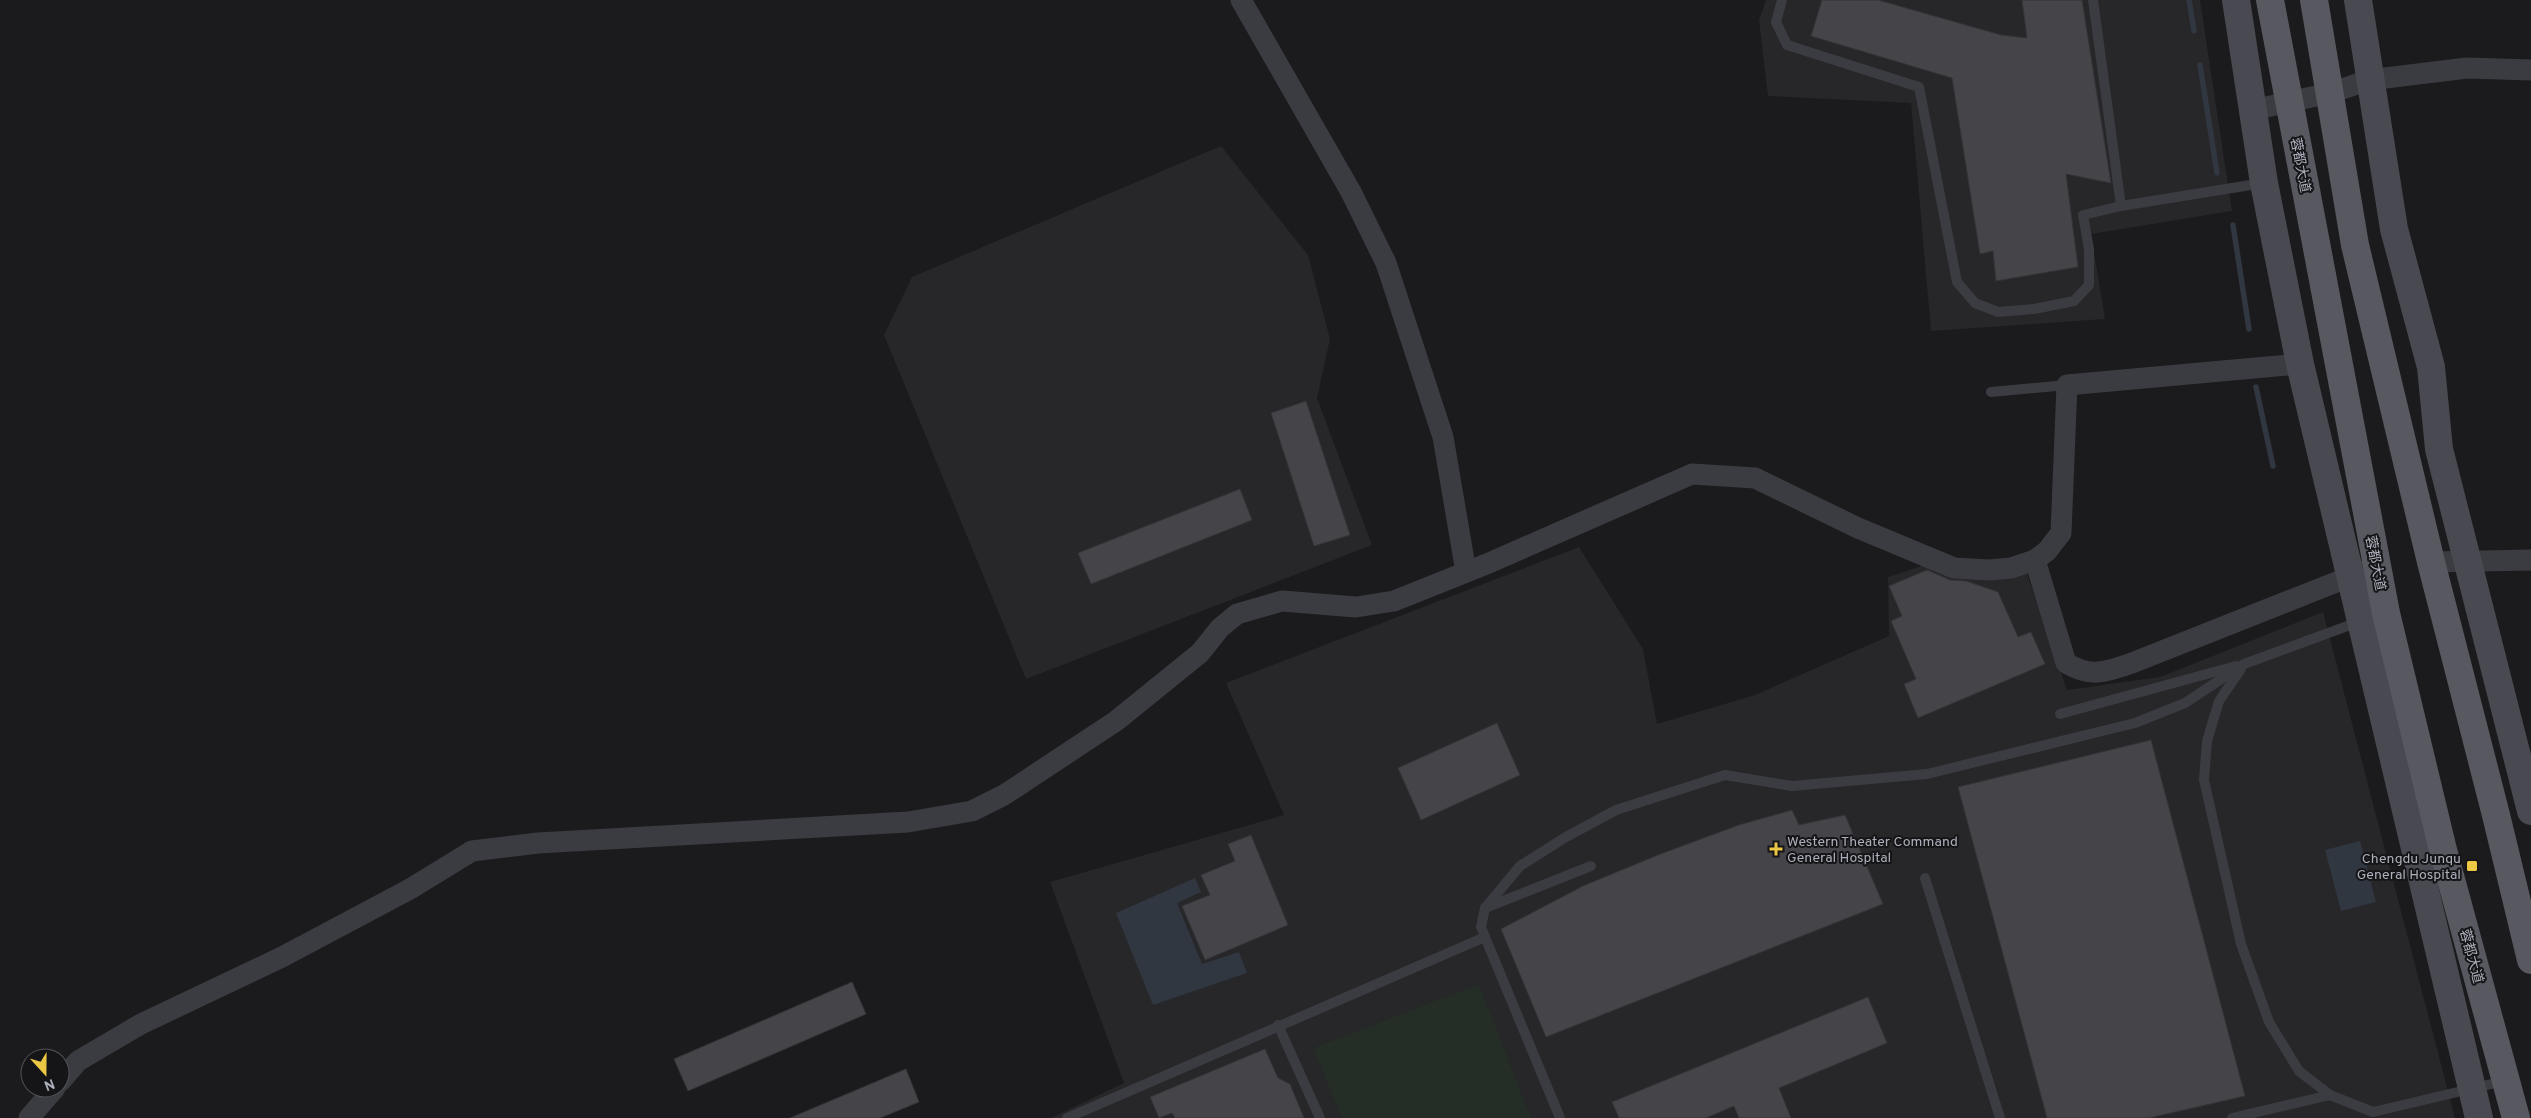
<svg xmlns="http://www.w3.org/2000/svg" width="2531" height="1118" viewBox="0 0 2531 1118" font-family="Overpass,'Noto Sans SC',sans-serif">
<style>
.built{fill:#272629}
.green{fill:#242d26}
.water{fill:#303740}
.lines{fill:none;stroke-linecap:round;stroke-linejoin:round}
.stream{stroke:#303740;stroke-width:5.5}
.building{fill:#454549;stroke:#353438}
.lane{stroke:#3b3c41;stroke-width:10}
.street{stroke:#3b3c41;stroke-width:21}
.secondary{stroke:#494a51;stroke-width:28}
.primary{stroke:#575860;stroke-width:28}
.poi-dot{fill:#ecc743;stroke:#151518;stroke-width:2}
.labels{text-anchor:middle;stroke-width:4;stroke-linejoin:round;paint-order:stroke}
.street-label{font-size:14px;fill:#adb0bb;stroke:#151518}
.poi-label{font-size:14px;fill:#adb0bb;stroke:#151518;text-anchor:start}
</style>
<rect width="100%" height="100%" fill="#1b1a1c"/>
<g class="built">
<path d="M 1766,0 L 2200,0 L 2232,211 L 2091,234 L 2105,319 L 1931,331 L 1911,103 L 1768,96 L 1759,20 Z"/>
<path d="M 1221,146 L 1308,255 L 1330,339 L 1317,398 L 1372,545 L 1026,679 L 884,335 L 912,277 Z"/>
<path d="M 1579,547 L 1643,649 L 1657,724 L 1755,695 L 1889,636 L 1888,577 L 1924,565 L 2027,574 L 2067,690 L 2160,677 L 2323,612 L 2455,1118 L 1051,1118 L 1124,1083 L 1050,882 L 1284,815 L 1226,683 Z"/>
</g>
<path class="green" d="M 1479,984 L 1531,1118 L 1342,1118 L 1313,1048 Z"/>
<g class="water">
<path d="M 2360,841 L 2376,902 L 2341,911 L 2325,850 Z"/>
<path d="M 1195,878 L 1201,892 L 1177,903 L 1202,964 L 1239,952 L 1247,973 L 1153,1005 L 1116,913 Z"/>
</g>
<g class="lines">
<g class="stream">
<path d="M 2189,0 L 2194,31"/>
<path d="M 2200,65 L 2217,173"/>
<path d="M 2233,225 L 2249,329"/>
<path d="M 2256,387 L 2273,466"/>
</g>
</g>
<g class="building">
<path d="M 1822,0 L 1878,0 L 2001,35 L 2027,38 L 2022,0 L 2082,0 L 2111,183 L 2066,174 L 2078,267 L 1996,281 L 1993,251 L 1980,254 L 1952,78 L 1811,36 Z"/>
<path d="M 1306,401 L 1350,535 L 1314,546 L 1271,413 Z"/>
<path d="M 1240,489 L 1252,520 L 1091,584 L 1078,553 Z"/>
<path d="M 1927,570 L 1950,580 L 1966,581 L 1998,592 L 2018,637 L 2031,632 L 2045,664 L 1918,718 L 1904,684 L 1916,679 L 1891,621 L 1902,616 L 1889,586 Z"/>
<path d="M 1497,723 L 1520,775 L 1421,820 L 1398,768 Z"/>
<path d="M 2151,740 L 2245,1096 L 2149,1118 L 2047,1118 L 1958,787 Z"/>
<path d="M 1792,810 L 1799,825 L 1845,815 L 1883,904 L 1546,1037 L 1501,929 L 1583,886 L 1658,855 L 1739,825 Z"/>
<path d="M 1251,835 L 1288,925 L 1205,960 L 1182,906 L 1210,895 L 1201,875 L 1235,861 L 1228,844 Z"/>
<path d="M 852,982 L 866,1014 L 688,1091 L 674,1059 Z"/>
<path d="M 1868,997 L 1887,1043 L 1779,1088 L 1791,1118 L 1739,1118 L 1734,1106 L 1706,1118 L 1619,1118 L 1612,1102 Z"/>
<path d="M 1265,1049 L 1278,1078 L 1290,1084 L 1304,1118 L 1175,1118 L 1172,1113 L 1159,1118 L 1150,1097 Z"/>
<path d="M 906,1069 L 919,1102 L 880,1118 L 790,1118 Z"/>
</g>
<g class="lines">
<g class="lane">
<path d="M 1782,0 L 1776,22 L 1787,45 L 1919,87 L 1957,282 L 1975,303 L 1998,312 L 2034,309 L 2074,301 L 2089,285 L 2089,249 L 2083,215 L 2121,206 L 2263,183"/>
<path d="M 2093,0 L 2121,206"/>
<path d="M 1991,392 L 2067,385"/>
<path d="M 2241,669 L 2219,701 L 2207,741 L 2204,780 L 2241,944 L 2269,1022 L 2299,1071 L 2330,1095"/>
<path d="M 2060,714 L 2236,666"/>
<path d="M 1925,878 L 2000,1118"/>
<path d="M 1485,908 L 1591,866"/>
<path d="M 1485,937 L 1560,1118"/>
<path d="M 1278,1025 L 1320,1118"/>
<path d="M 1067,1118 L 1485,937 L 1481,927 L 1485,908 L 1520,866 L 1566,837 L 1616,810 L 1725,775 L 1792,786 L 1927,774 L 2135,723 L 2185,703 L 2244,664 L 2361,621"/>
<path d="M 2232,1118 L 2330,1095 L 2373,1112 L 2504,1081"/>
</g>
<g class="street">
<path d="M 1241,0 L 1351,192 L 1386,263 L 1443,437 L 1466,572"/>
<path d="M 2252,110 L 2330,93 L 2369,80 L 2467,68 L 2531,70"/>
<path d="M 2035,560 L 2066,663 C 2091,678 2106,672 2132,663 L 2364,571"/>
<path d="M 2431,562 L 2531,560"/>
<path d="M 60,1082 L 78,1061 L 141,1024 L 282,957 L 410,889 L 472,851 L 538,843 L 908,822 L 972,811 L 1004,795 L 1116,721 L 1200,653 L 1220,628 L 1237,614 L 1282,601 L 1356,607 L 1394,601 L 1489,563 L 1692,474 L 1755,478 L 1858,528 L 1954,568 L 1990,570 L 2011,568 L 2035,560 L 2047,551 L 2061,533 L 2067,385 L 2300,364"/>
<path d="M 29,1118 L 55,1088"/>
</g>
<g class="secondary">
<path d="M 2236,0 L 2264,183 L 2300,364 L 2479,1118"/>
<path d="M 2358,0 L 2394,229 L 2431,367 L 2439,449 L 2531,811"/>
</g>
<g class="primary">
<path d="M 2270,0 L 2386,613 L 2443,850 L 2516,1118"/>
<path d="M 2314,0 L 2355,245 L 2431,562 L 2496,815 L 2531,960"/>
</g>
</g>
<g class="poi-dot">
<path d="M1773.5 841.5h5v5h5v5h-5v5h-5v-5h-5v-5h5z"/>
<rect x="2466" y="860" width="12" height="12" rx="2.5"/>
</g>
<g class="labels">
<g class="street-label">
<text transform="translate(2301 165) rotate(79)" y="5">蓉都大道</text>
<text transform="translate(2376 563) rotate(79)" y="5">蓉都大道</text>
<text transform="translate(2472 956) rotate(75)" y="5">蓉都大道</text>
</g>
<g class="poi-label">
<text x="1787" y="846">Western Theater Command<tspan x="1787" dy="16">General Hospital</tspan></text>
<text x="2461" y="863" text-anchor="end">Chengdu Junqu<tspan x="2461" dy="16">General Hospital</tspan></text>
</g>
</g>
<g transform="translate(45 1073) rotate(159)"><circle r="24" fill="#151518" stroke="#525359"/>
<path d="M0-4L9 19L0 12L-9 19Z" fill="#ecc743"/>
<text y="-8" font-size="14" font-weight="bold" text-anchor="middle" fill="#adb0bb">N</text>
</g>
</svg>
